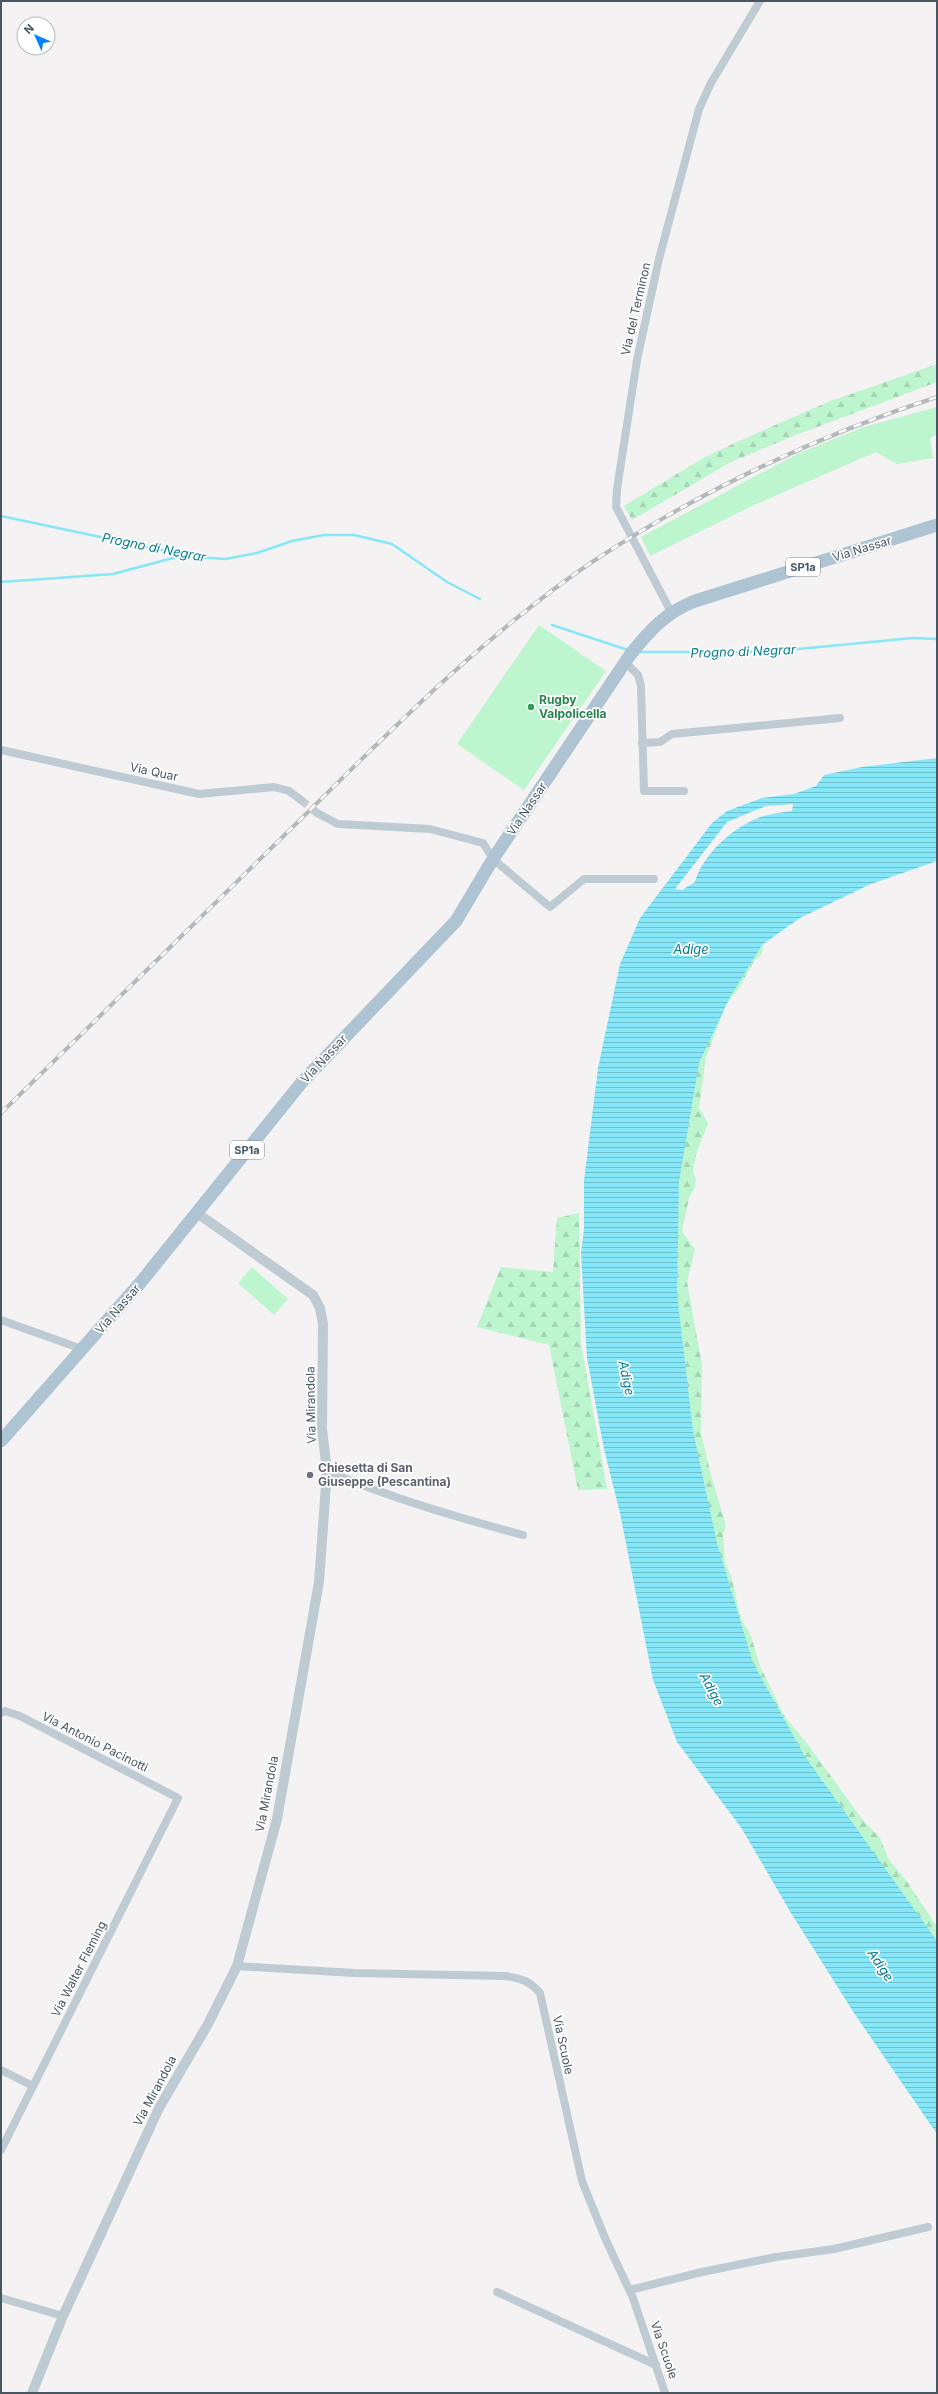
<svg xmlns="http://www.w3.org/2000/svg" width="938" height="2394" viewBox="0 0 938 2394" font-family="Inter,sans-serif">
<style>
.green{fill:#bdf5cf}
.forest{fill:url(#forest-firs)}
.water{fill:url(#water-rules);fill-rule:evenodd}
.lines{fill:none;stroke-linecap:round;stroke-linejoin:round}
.stream{stroke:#85e7f7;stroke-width:2.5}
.minor-tunnel{stroke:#c9cbce;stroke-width:8;stroke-dasharray:8 4;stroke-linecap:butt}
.minor{stroke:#becbd3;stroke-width:8}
.tertiary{stroke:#becbd3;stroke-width:10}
.primary{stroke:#afc4d3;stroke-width:13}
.rail-casing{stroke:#b3b8bd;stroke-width:4}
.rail{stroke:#fff;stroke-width:2.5;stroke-dasharray:8;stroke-linecap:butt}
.leisure-dot{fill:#2e9e5b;stroke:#fff;stroke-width:1.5}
.worship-dot{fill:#6b7280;stroke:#fff;stroke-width:1.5}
.labels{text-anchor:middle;stroke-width:3.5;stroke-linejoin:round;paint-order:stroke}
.shield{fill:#fff;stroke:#7e8991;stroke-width:1}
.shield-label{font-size:11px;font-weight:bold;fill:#475762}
.street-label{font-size:12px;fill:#475762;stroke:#fff}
.leisure-label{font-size:12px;font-weight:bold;fill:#27864d;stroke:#fff;text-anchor:start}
.worship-label{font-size:12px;font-weight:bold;fill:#5b616d;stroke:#fff;text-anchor:start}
.water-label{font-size:13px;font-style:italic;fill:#047d91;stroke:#fff}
</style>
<defs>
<pattern id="forest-firs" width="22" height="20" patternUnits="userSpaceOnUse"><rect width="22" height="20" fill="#bdf5cf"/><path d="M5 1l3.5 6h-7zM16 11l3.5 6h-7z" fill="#a4d4b4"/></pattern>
<pattern id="water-rules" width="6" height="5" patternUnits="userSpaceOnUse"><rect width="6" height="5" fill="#85e7f7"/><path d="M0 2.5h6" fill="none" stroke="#6fbecb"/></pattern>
</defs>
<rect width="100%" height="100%" fill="#f4f2f2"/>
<g class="green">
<path d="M 937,407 L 937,434 L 930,438 L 933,458 L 897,464 L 876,452 L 754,505 L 650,556 L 641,537 L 799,453 L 864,427 Z"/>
<path d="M 539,625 L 606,671 L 524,790 L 457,744 Z"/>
<path d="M 252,1267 L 288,1299 L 274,1315 L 238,1283 Z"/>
</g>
<g class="forest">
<path d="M 937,364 L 937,382 L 796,435 L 731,462 L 632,520 L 624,506 L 705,457 L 757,433 L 828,402 Z"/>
<path d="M 764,943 L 762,954 L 754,961 L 740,987 L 726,1005 L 706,1057 L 699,1108 L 708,1123 L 696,1155 L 693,1171 L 696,1180 L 695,1187 L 689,1198 L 682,1232 L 695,1249 L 687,1282 L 702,1365 L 701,1433 L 711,1475 L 726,1526 L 723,1534 L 725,1561 L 732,1579 L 741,1619 L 750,1633 L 760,1666 L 785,1717 L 806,1742 L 862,1819 L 880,1838 L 889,1860 L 906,1880 L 937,1927 L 937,1954 L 827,1791 L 823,1780 L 801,1758 L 726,1631 L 661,1249 L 664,1210 L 712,997 Z"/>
<path d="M 579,1213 L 581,1343 L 607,1489 L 578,1490 L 549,1345 L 477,1327 L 501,1267 L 553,1272 L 557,1218 Z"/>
</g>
<path class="water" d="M 937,758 L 937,861 L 871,884 L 800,918 L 762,945 L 730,997 L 699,1063 L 679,1182 L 677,1294 L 693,1431 L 717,1543 L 753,1663 L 804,1755 L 937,1941 L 937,2134 L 854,2013 L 791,1913 L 742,1829 L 677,1742 L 653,1680 L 620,1513 L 604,1449 L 587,1358 L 581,1253 L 584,1229 L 584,1181 L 598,1068 L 620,964 L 640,918 L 712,823 L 727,811 L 762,798 L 794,794 L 816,786 L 824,775 L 862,767 ZM 793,804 L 792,811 C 784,812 776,813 768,815 C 738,822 703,853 695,882 L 682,890 L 675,889 L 727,822 L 766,806 Z"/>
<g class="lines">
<g class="stream">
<path d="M 1,516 L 195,557 L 225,559 L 257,553 L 292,541 L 324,535 L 354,535 L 392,544 L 447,582 L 480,599"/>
<path d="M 1,582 L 113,574 L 184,555"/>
<path d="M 552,625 L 628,650"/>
<path d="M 639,652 L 767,652 L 913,638 L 937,639"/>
</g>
<path class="minor-tunnel" d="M 301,800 L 317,813"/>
<g class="minor">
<path d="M 671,612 L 616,507 L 617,489 L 637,360 L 659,259 L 699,109 L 711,83 L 760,1"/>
<path d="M 625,662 L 638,675 L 641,686 L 644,791 L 684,791"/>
<path d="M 642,743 L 660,742 L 672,734 L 840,718"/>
<path d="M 1,750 L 199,794 L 274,787 L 289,791 L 301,800"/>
<path d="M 317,813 L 338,824 L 430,829 L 483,843 L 493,859 L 550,907 L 584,879 L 654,879"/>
<path d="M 1,1320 L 82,1349"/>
<path d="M 327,1471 C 391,1498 456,1517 523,1535"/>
<path d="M 1,1713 L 5,1711 L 20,1716 L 178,1798 L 1,2150"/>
<path d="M 237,1966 L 354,1973 L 505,1976 C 520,1978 530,1981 540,1993 L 582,2181 L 605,2238 L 633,2298 L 665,2393"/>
<path d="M 1,2070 L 33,2086"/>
<path d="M 630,2290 L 702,2272 L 776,2257 L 834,2249 L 928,2227"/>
<path d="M 497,2292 L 656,2365"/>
<path d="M 1,2298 L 63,2316"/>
</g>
<path class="tertiary" d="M 32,2393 L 63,2316 L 159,2108 L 208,2024 L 237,1966 L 277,1819 L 319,1582 L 327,1471 L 322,1429 L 323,1324 L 320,1308 L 313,1295 L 197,1213"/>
<path class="primary" d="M 1,1441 L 141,1282 L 302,1082 L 456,921 L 493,859 L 630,655 C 649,631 666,612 695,601 L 937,525"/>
<g class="rail-casing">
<path id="rail" d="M 1,1113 C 102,1014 204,914 305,815 C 396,725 486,634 592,562 C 700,491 814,437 937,397"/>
</g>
<use href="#rail" class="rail"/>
</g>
<circle class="leisure-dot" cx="531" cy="707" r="4"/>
<circle class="worship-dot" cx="310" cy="1475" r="4"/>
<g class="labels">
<g class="shield">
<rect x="786" y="558" width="34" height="18" rx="3"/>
<rect x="230" y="1141" width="34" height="18" rx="3"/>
</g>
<g class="shield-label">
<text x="803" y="571">SP1a</text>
<text x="247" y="1154">SP1a</text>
</g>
<g class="street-label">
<text transform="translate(636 309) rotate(-77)" y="4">Via del Terminon</text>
<text transform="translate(862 549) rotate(-17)" y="4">Via Nassar</text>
<text transform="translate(154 772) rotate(12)" y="4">Via Quar</text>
<text transform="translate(527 809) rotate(-56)" y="4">Via Nassar</text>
<text transform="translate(324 1059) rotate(-47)" y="4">Via Nassar</text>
<text transform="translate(118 1309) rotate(-49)" y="4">Via Nassar</text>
<text transform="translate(311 1405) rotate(-91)" y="4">Via Mirandola</text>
<text transform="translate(95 1742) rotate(27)" y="4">Via Antonio Pacinotti</text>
<text transform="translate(267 1794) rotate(-79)" y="4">Via Mirandola</text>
<text transform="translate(79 1969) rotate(-63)" y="4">Via Walter Fleming</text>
<text transform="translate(563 2045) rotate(78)" y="4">Via Scuole</text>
<text transform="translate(155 2091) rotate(-62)" y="4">Via Mirandola</text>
<text transform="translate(664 2350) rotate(71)" y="4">Via Scuole</text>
</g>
<g class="leisure-label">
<text x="539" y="704">Rugby<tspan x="539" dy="14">Valpolicella</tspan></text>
</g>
<g class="worship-label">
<text x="318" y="1472">Chiesetta di San<tspan x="318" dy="14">Giuseppe (Pescantina)</tspan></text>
</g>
<g class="water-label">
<text transform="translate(154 547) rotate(11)" y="5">Progno di Negrar</text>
<text transform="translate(743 651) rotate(-2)" y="5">Progno di Negrar</text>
<text x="691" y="954">Adige</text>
<text transform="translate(627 1378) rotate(78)" y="5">Adige</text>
<text transform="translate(712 1689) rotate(62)" y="5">Adige</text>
<text transform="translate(881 1965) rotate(56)" y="5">Adige</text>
</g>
</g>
<rect width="938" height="2394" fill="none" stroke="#475762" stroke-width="4"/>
<g transform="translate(36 36) rotate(315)"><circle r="19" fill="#ffffff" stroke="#b5bcc0"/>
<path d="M0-3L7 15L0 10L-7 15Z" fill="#0481fc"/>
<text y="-6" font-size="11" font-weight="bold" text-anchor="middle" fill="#475762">N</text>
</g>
</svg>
